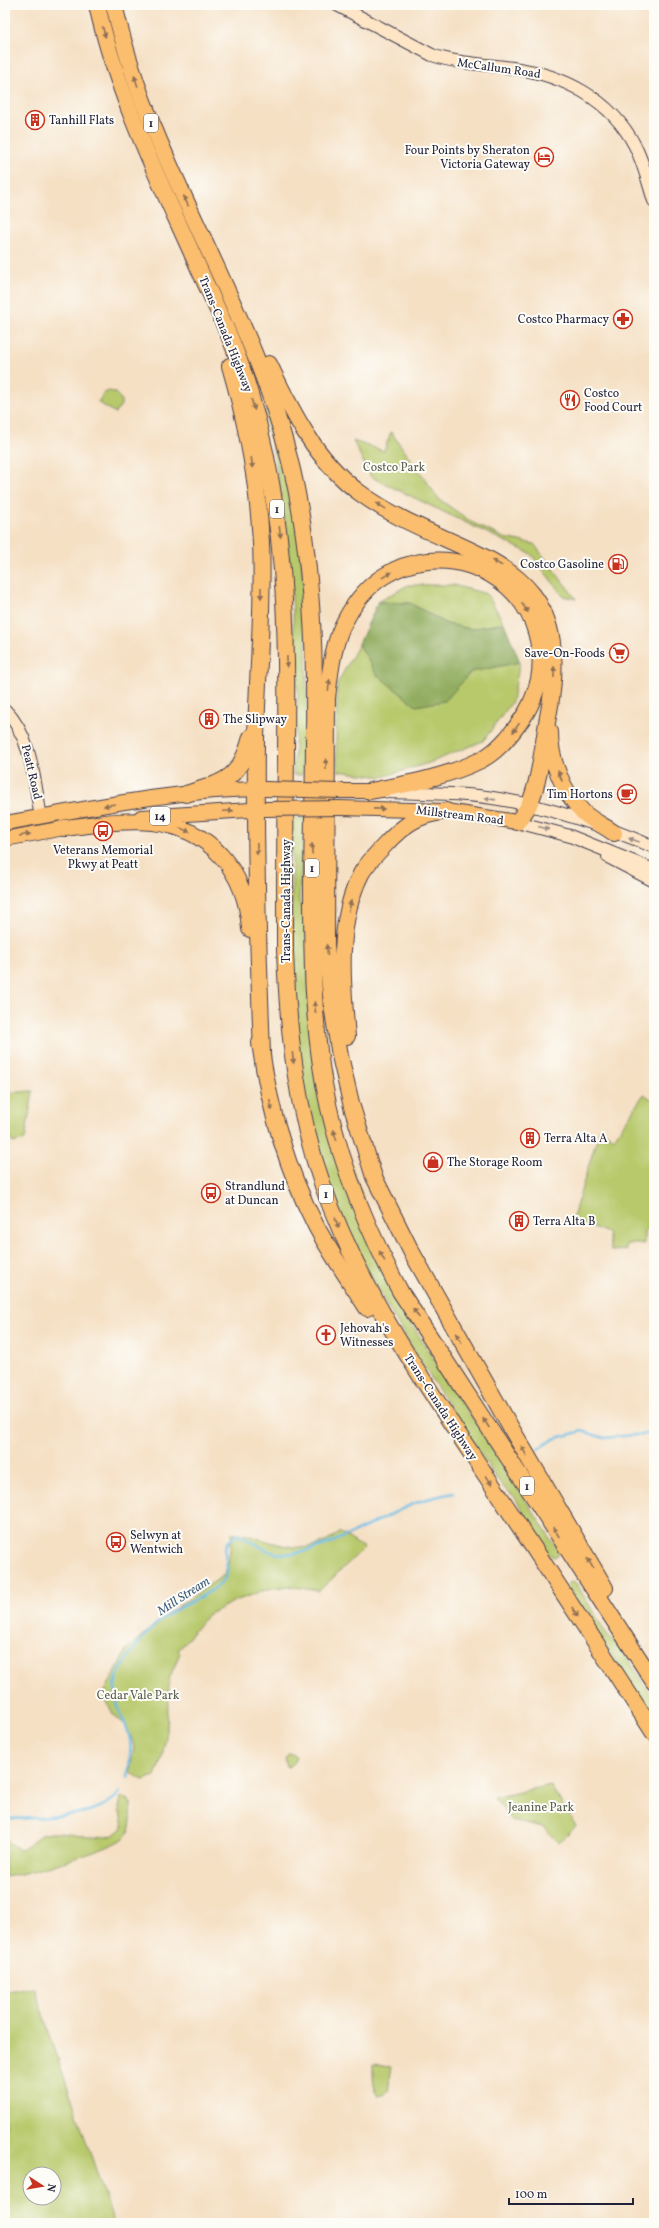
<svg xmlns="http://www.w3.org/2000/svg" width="659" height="2228" viewBox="0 0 659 2228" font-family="Vollkorn,serif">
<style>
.green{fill:#b8c96c;stroke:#6d7654;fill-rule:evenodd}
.forest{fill:#92ad60;stroke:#5a684e}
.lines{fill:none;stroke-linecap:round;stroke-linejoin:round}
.stream{stroke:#67bae3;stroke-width:2.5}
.secondary-casing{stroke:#423e50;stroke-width:14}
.primary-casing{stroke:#423e50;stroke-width:16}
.highway-casing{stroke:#423e50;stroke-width:18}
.secondary{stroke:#fde5c5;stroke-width:12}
.primary{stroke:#fbbd6e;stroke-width:14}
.highway{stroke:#fbbd6e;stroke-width:16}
.primary-bridge-casing{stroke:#423e50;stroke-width:16;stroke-linecap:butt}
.primary-bridge{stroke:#fbbd6e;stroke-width:14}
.oneway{fill:#8e7054}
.oneway2{fill:#9a8d87}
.labels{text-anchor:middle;stroke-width:4;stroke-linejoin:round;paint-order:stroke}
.shield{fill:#fdfcf7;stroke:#646373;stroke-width:1}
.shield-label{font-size:11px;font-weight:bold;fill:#22223b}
.street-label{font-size:12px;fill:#22223b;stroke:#fdfcf7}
.poi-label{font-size:12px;fill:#22223b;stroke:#fdfcf7;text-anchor:start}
.park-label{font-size:12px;fill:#565c4c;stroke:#fdfcf7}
.water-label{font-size:13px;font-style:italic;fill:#3e5f7e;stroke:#fdfcf7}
</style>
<rect width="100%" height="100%" fill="#fdfcf7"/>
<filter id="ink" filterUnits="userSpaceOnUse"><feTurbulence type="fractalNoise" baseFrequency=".025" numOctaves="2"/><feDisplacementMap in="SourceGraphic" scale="8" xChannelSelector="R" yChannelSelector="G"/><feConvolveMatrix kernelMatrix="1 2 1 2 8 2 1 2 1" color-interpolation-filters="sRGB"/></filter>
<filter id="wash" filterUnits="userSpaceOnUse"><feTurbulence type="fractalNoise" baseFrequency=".012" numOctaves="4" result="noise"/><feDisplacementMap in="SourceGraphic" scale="16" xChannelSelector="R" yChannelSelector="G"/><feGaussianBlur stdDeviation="0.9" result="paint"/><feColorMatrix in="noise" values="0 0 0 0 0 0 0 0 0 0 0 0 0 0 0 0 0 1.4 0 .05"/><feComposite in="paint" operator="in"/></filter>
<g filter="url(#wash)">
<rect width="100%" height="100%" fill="#f5e0c4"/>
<g class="green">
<path d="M 109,391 L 114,392 L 121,399 L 121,405 L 115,413 L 98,402 L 104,393 Z"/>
<path d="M 264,409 C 311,511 306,639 307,749 L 303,757 L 302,775 L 293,775 L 298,691 L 294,673 L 293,612 L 288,543 L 275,460 Z"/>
<path d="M 391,432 L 439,499 L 473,523 L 504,538 L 534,544 L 576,599 L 563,596 L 531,554 L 371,477 L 353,441 L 384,451 Z"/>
<path d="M 408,585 L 453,585 L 487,594 L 504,623 L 471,629 L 447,624 L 410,603 L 378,602 Z"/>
<path d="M 359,644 L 376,674 L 445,701 L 470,672 L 520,662 L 512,702 L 483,741 L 429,763 L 382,777 L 338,771 L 336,742 L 337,684 Z"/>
<path d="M 292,818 L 305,818 L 299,900 L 305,921 L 316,1075 L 412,1325 L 558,1550 L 558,1556 L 554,1557 L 548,1554 L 514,1496 L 504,1488 L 495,1476 C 416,1354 325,1229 302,1080 C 289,994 292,905 292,818 Z"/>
<path d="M 33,1091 L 25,1140 L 13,1143 L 5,1128 L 5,1093 Z"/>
<path d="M 644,1094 L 654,1101 L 654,1200 L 648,1209 L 650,1219 L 654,1222 L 654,1227 L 644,1231 L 644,1244 L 626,1244 L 626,1250 L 611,1251 L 608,1233 L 588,1225 L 571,1223 L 600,1129 L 614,1138 Z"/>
<path d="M 339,1532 L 364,1548 L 319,1591 L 288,1586 L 268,1589 L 235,1601 L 207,1615 L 178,1651 L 180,1653 L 169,1679 L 167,1731 L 162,1757 L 155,1776 L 143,1780 L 130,1772 L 134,1747 L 132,1739 L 123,1723 L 113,1714 L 103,1695 L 127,1649 L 167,1614 L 224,1575 L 228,1564 L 232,1534 L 240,1533 C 275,1542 309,1561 339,1532 Z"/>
<path d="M 570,1582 L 576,1583 L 606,1633 L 624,1653 L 654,1699 L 654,1720 L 567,1586 Z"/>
<path d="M 289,1753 L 296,1756 L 294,1762 L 287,1768 L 285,1759 Z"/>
<path d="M 550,1785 L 576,1826 L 559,1843 L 543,1827 L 511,1820 L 494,1798 Z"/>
<path d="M 121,1797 L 131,1803 C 131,1815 133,1829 124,1838 C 116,1848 20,1876 5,1877 L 5,1839 L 20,1850 C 34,1846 32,1833 55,1833 C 74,1832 109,1847 123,1827 L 119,1808 Z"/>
<path d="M 34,1988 L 114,2223 L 5,2223 L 5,1991 ZM 30,2174 L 54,2174 L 54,2198 L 30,2198 Z"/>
<path d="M 373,2064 L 392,2066 L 388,2091 L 384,2095 L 379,2095 C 372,2087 373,2074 373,2064 Z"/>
</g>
<path class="forest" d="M 378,602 L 410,603 L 447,624 L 471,629 L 504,623 L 520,662 L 471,672 L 445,701 L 416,706 L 376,674 L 359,644 Z"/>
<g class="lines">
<g class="stream">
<path d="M 538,1449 L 553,1439 L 582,1431 L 604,1438 L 654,1433"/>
<path d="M 128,1777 C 129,1762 133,1745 128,1732 C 123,1717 115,1705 115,1688 C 115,1667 149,1628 166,1616 C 183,1604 203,1598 219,1585 C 241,1566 209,1552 237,1535 C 253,1539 260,1550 275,1553 C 314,1561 384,1514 421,1501 C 432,1497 443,1495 454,1493"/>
<path d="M 5,1819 C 35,1818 102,1819 120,1792"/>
</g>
</g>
</g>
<g filter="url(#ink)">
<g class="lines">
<g class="secondary-casing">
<g id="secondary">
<path d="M 337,5 L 432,55 C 458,64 485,64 513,68 C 563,75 611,99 635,146 C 644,164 648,182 654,201"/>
<path d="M 5,710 C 32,737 34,781 41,817"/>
<path d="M 388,792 C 414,793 440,793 467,795 C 530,800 595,822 654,847"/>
<path d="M 517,822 L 570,836 L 654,870"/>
<path d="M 608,857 L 654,881"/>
</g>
</g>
<g class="primary-casing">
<g id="primary">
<path d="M 340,791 L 370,791"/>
<path d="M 340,808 L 446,811 L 517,822"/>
<path d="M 141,817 L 266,809"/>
<path d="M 5,823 C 91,808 178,789 266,789"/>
<path d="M 5,839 L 75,826"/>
</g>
</g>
<g class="highway-casing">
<g id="highway">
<path d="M 97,5 C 118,99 161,184 200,271 C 218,311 238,351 250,394 C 287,517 287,627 286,754 C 285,820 285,886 285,951 C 288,1031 296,1110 323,1186 C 361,1292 425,1384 487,1477 C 543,1562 599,1647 654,1733"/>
<path d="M 114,5 C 124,46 136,87 153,126 C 202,246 270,359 296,488 C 322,617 313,751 312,883 C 312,950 312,1017 324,1084 C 337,1157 365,1225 400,1291 L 654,1682"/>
<path d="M 269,364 C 292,412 316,461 360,493 C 461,566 581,547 548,717 C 543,744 540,781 529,805 C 526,811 521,817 517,822"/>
<path d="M 230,366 C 247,424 258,482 261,543 C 264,609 257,675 256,741 C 255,844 258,949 262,1053"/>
<path d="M 550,732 C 550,761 563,792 583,812 C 592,821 605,826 614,833"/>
<path d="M 370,791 C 408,784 446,777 481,760 C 500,750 515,730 526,713 C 533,701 536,692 539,679 C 543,659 540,642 533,623 C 510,565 436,543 384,576 C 368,586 355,602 346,619 C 333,641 330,673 327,698 L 326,945 L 332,1005 L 340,1056 L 352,1107 L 374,1177 L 411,1251 L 511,1428 L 605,1588"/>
<path d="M 186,794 C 225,782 240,779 251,737"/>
<path d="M 64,828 C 92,825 123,819 152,822 C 211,828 246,872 250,929"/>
<path d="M 347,1036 C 342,983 336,921 362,872 C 368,863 376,854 384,846 C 394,835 407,822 422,817 C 429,814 438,813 446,811"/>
<path d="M 260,1043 C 269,1107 286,1168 316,1226 C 331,1254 350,1281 367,1308"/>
</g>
</g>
<use href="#secondary" class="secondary"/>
<use href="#primary" class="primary"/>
<use href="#highway" class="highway"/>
<g class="primary-bridge-casing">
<g id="primary-bridge">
<path d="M 266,789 L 340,791"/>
<path d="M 266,809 L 340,808"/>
</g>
</g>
<use href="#primary-bridge" class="primary-bridge"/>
</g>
<defs><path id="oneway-solid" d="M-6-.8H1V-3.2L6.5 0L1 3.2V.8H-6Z"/></defs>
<g class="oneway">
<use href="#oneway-solid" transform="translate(104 32) rotate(75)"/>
<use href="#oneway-solid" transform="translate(136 81) rotate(-108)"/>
<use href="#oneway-solid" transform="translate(186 201) rotate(-115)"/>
<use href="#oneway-solid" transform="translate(253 405) rotate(74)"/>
<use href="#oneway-solid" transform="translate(252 463) rotate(82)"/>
<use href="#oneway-solid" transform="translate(381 506) rotate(-149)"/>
<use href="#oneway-solid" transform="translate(280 532) rotate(83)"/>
<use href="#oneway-solid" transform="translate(497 563) rotate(-151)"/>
<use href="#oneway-solid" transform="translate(387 575) rotate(-29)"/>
<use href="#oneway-solid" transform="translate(261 593) rotate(90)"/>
<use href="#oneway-solid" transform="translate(525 608) rotate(55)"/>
<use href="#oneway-solid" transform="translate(287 662) rotate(89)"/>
<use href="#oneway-solid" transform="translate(554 672) rotate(-90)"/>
<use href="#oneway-solid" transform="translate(329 685) rotate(-83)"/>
<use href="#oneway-solid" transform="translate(516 728) rotate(125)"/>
<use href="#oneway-solid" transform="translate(326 764) rotate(-90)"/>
<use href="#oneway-solid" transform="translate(560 776) rotate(-113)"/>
<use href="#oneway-solid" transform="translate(109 805) rotate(170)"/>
<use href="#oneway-solid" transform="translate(379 809) rotate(1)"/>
<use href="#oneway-solid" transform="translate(228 811) rotate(-3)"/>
<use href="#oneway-solid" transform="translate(185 830) rotate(22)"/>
<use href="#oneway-solid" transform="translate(25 835) rotate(-10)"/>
<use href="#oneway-solid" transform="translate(257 849) rotate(89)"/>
<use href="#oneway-solid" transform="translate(312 849) rotate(-90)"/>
<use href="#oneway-solid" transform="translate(350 906) rotate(-79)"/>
<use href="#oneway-solid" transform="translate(327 950) rotate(-95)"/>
<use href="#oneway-solid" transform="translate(315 1007) rotate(-95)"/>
<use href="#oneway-solid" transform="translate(293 1058) rotate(83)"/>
<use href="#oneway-solid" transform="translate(271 1105) rotate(77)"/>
<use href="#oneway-solid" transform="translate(335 1135) rotate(-105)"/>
<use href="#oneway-solid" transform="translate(337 1223) rotate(69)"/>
<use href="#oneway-solid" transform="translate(382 1256) rotate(-118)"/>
<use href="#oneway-solid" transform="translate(416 1313) rotate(-124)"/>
<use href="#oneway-solid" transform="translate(459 1338) rotate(-119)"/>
<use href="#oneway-solid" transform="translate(486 1423) rotate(-123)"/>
<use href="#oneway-solid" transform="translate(524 1451) rotate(-120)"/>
<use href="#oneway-solid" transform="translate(489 1480) rotate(56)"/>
<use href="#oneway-solid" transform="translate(556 1532) rotate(-123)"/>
<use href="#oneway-solid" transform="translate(590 1563) rotate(-121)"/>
<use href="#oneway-solid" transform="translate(575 1612) rotate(57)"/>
</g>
<g class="oneway2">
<use href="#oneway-solid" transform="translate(490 799) rotate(-172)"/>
<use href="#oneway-solid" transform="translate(544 828) rotate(15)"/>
<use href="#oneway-solid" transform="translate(634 840) rotate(-161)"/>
</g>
</g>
<defs>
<g id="building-ring" transform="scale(1)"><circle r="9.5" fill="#fdfcf7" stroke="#c8321e" stroke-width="1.5"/><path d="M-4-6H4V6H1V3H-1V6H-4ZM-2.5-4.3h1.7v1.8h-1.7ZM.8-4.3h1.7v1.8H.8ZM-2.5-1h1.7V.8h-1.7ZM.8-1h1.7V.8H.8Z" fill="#c8321e"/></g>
<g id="hotel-ring" transform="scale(1)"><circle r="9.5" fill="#fdfcf7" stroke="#c8321e" stroke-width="1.5"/><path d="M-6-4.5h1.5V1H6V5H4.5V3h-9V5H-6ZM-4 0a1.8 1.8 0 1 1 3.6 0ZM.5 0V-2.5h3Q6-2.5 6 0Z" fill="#c8321e"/></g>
<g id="pharmacy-ring" transform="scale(1)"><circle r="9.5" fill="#fdfcf7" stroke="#c8321e" stroke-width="1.5"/><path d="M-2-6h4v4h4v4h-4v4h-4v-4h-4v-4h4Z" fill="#c8321e"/></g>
<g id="restaurant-ring" transform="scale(1)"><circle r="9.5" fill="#fdfcf7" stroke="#c8321e" stroke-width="1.5"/><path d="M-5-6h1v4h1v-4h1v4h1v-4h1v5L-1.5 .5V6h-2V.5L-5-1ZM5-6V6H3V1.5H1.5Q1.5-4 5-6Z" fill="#c8321e"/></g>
<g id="fuel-ring" transform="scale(1)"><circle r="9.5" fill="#fdfcf7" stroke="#c8321e" stroke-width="1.5"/><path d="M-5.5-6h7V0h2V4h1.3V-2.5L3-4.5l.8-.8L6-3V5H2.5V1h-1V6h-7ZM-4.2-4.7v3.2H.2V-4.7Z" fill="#c8321e"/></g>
<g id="supermarket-ring" transform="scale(1)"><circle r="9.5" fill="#fdfcf7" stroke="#c8321e" stroke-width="1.5"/><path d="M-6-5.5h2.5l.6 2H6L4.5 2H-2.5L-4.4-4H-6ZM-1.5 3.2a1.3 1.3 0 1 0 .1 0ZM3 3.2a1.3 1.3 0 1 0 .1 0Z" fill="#c8321e"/></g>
<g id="cafe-ring" transform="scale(1)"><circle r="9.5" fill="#fdfcf7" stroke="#c8321e" stroke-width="1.5"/><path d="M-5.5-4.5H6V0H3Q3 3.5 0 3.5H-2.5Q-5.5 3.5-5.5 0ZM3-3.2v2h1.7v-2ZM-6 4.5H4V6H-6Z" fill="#c8321e"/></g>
<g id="bus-ring" transform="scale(1)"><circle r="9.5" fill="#fdfcf7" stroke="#c8321e" stroke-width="1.5"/><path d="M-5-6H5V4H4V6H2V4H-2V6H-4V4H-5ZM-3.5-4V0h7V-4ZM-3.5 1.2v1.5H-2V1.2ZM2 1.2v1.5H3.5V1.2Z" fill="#c8321e"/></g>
<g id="shop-ring" transform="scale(1)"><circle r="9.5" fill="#fdfcf7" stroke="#c8321e" stroke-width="1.5"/><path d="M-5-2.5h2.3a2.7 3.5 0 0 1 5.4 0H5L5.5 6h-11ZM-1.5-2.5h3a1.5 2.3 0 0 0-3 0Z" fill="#c8321e"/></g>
<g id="church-ring" transform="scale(1)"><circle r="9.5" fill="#fdfcf7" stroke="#c8321e" stroke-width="1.5"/><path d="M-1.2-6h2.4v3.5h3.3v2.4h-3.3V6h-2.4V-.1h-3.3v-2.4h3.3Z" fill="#c8321e"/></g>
</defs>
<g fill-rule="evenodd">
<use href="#building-ring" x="35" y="120"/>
<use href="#hotel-ring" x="544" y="157"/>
<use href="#pharmacy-ring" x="623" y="319"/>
<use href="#restaurant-ring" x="570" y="400"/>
<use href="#fuel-ring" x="618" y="564"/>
<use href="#supermarket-ring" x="619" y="653"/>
<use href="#building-ring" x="209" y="719"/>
<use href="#cafe-ring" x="627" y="794"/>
<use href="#bus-ring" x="103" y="831"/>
<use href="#building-ring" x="530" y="1138"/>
<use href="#shop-ring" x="433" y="1162"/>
<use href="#bus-ring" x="211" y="1193"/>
<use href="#building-ring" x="519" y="1221"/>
<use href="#church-ring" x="326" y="1335"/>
<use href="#bus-ring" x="116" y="1542"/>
</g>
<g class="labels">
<g class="shield">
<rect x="144" y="114" width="14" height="18" rx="3"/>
<rect x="270" y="500" width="14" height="18" rx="3"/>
<rect x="150" y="807" width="20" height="18" rx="3"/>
<rect x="305" y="859" width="14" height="18" rx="3"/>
<rect x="319" y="1185" width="14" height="18" rx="3"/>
<rect x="520" y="1477" width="14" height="18" rx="3"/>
</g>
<g class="shield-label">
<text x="151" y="127">1</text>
<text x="277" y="513">1</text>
<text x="160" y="820">14</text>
<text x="312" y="872">1</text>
<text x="326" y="1198">1</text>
<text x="527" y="1490">1</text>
</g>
<g class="street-label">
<text transform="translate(499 68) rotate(8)" y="4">McCallum Road</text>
<text transform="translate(226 334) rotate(68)" y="4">Trans-Canada Highway</text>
<text transform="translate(32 772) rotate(77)" y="4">Peatt Road</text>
<text transform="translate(460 815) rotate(7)" y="4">Millstream Road</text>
<text transform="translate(286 901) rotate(-90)" y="4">Trans-Canada Highway</text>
<text transform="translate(441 1407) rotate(57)" y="4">Trans-Canada Highway</text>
</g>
<g class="poi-label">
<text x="49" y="124">Tanhill Flats</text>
<text x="530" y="154" text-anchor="end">Four Points by Sheraton<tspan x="530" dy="14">Victoria Gateway</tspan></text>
<text x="609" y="323" text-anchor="end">Costco Pharmacy</text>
<text x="584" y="397">Costco<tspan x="584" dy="14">Food Court</tspan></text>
<text x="604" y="568" text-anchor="end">Costco Gasoline</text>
<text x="605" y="657" text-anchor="end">Save-On-Foods</text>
<text x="223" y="723">The Slipway</text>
<text x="613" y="798" text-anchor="end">Tim Hortons</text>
<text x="103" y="854" text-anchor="middle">Veterans Memorial<tspan x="103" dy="14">Pkwy at Peatt</tspan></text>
<text x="544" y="1142">Terra Alta A</text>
<text x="447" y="1166">The Storage Room</text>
<text x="225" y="1190">Strandlund<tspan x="225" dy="14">at Duncan</tspan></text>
<text x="533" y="1225">Terra Alta B</text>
<text x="340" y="1332">Jehovah's<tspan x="340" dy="14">Witnesses</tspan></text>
<text x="130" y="1539">Selwyn at<tspan x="130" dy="14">Wentwich</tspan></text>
</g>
<g class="park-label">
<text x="394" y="471">Costco Park</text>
<text x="138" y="1699">Cedar Vale Park</text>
<text x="541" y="1811">Jeanine Park</text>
</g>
<g class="water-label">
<text transform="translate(183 1595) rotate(-33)" y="5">Mill Stream</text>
</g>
</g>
<rect width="659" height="2228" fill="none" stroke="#fdfcf7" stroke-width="20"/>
<g transform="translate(42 2186) rotate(102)"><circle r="19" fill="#fdfcf7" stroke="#a5a5ac"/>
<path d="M0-3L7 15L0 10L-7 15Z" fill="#c8321e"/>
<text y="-6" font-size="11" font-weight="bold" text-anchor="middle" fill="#22223b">N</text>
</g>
<path d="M509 2198v6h124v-6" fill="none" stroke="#22223b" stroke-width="2"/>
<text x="515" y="2198" font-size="12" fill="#22223b" stroke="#fdfcf7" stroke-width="3" paint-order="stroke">100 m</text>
</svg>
